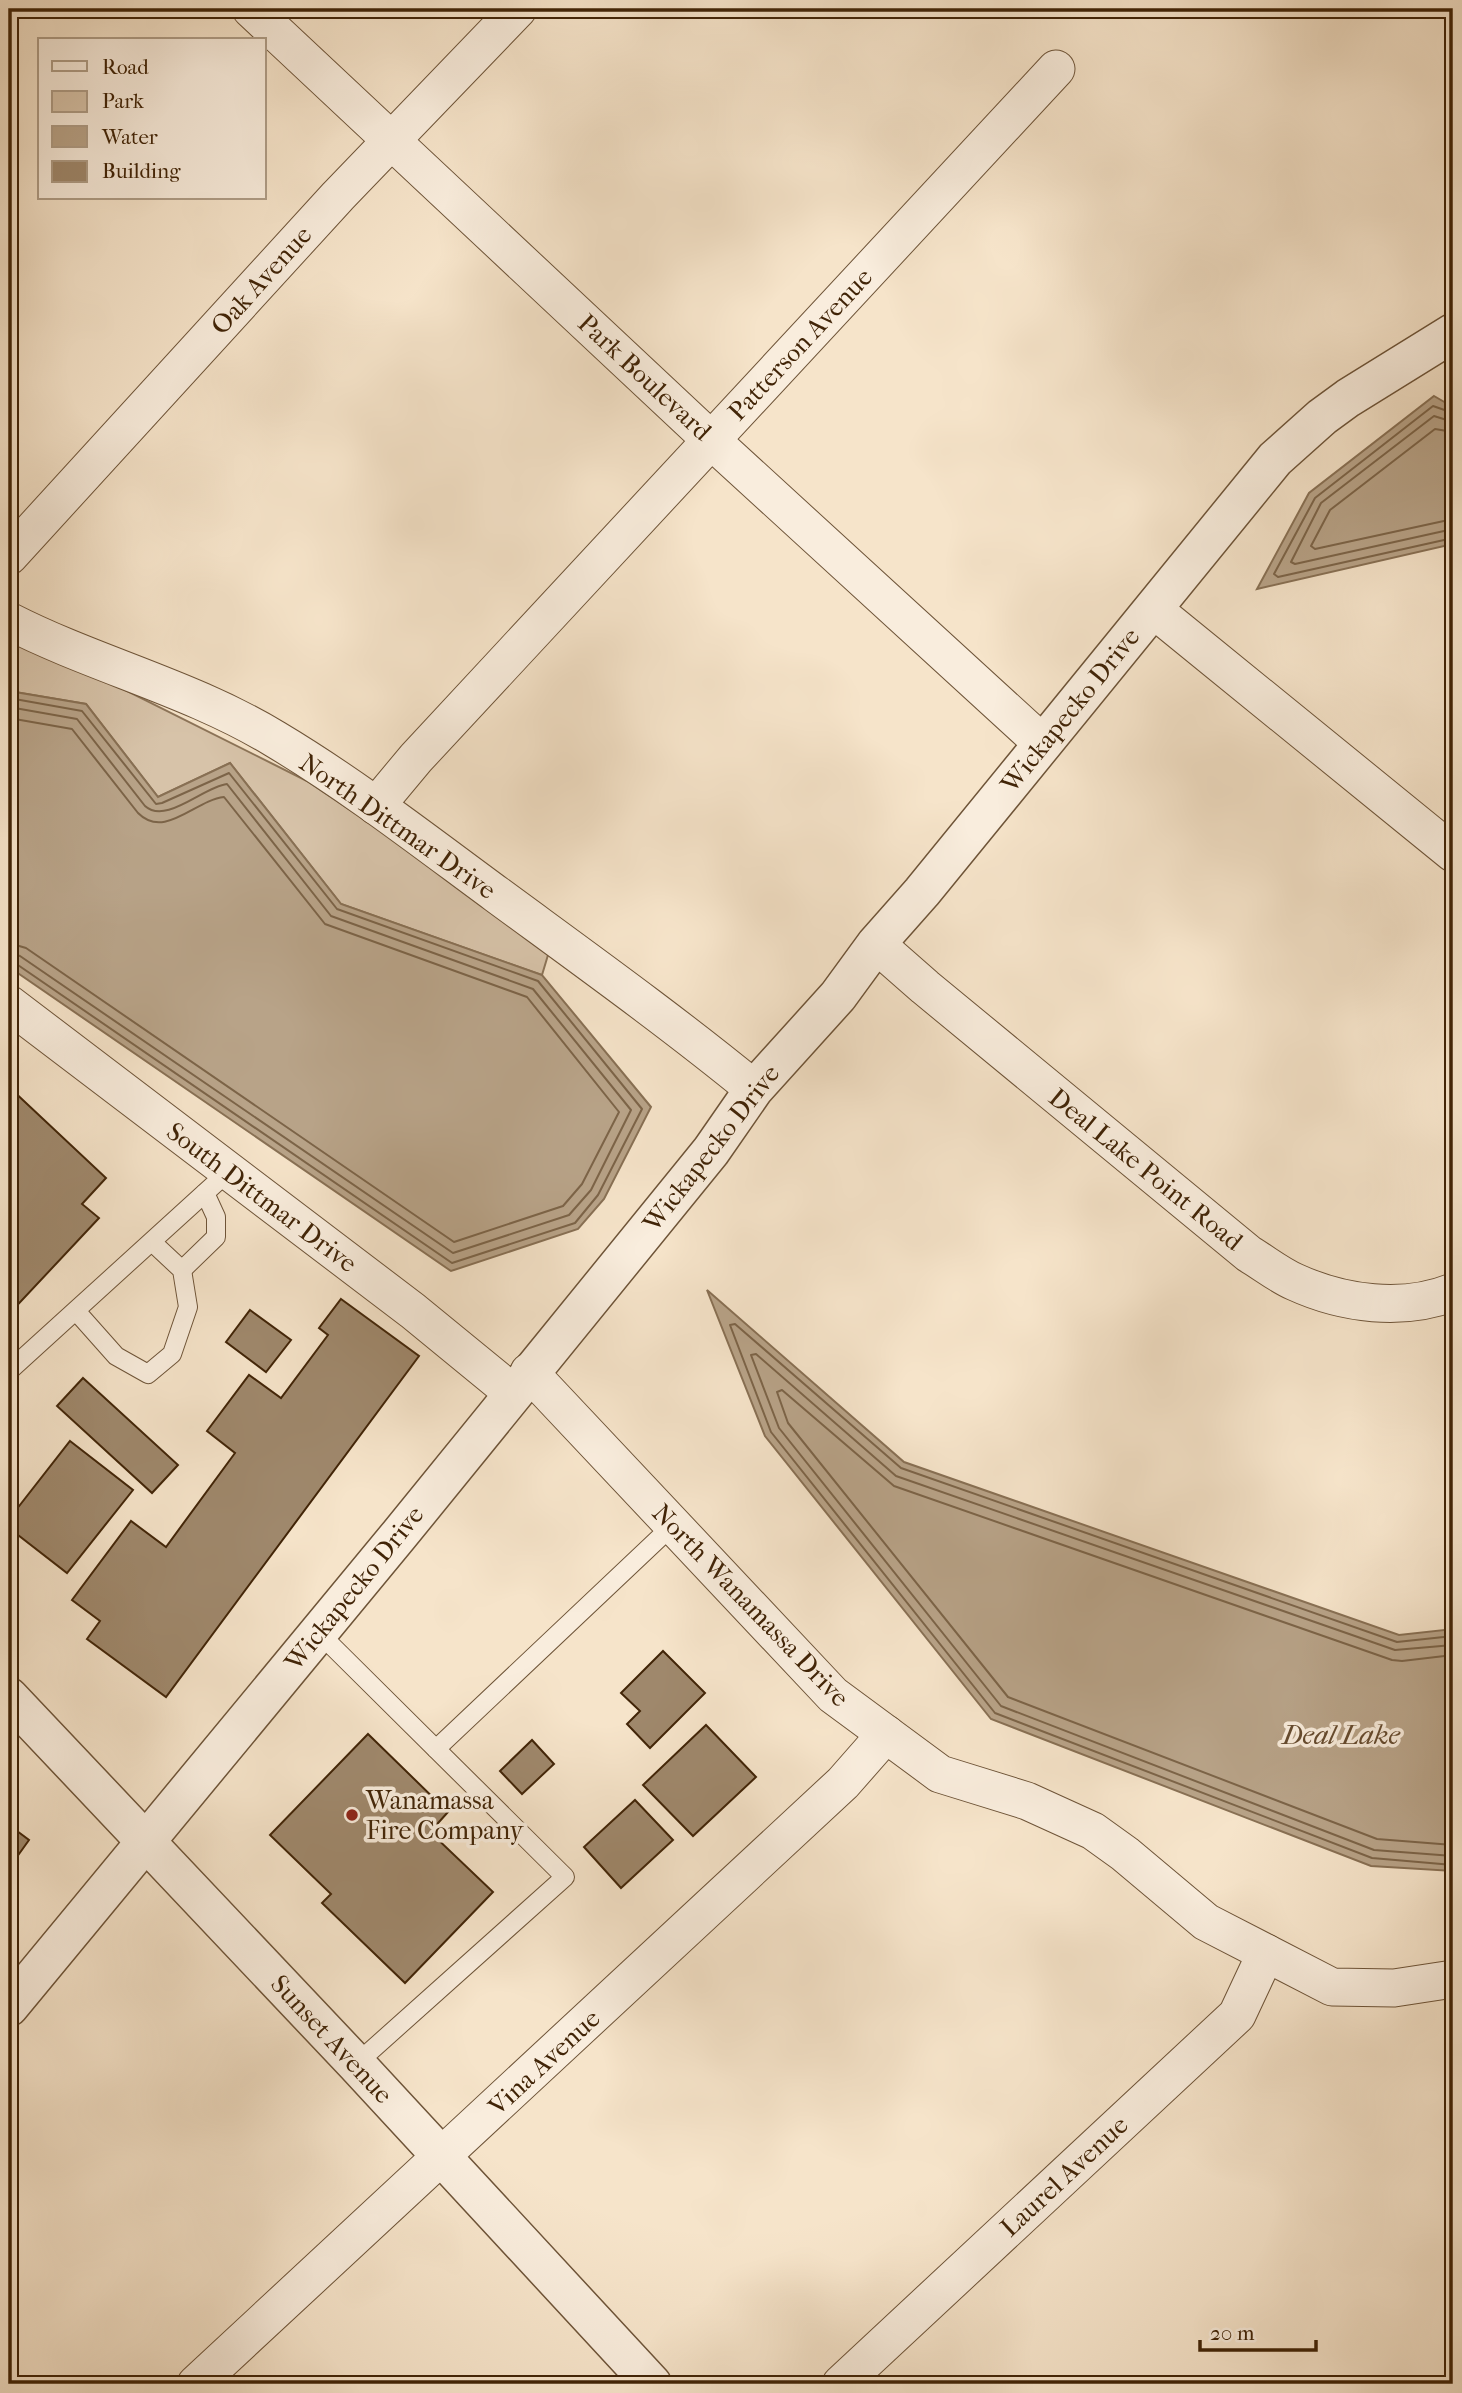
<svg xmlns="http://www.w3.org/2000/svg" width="1462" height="2393" viewBox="0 0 1462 2393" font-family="'IM FELL French Canon',serif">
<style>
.green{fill:#d7c3a9;stroke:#8c7458;stroke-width:2}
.water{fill:#b8a388;stroke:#887054;stroke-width:2}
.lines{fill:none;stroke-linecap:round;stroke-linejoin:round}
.shore{stroke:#7c6448;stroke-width:2}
.building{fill:#9f886c;stroke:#412407;stroke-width:2}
.service-casing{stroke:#6e5438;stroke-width:20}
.minor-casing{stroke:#6e5438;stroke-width:39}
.tertiary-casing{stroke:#6e5438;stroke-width:41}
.service{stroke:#f9eddd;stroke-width:18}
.minor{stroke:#f9eddd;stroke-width:37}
.tertiary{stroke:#f9eddd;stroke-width:38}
.poi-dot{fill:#8f2418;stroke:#f9eddd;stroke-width:2.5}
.labels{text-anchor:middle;stroke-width:7;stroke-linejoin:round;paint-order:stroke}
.street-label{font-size:26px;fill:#412407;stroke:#f9eddd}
.poi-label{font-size:26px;fill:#412407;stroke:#f9eddd;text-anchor:start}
.water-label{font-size:28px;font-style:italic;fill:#654a2e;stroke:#f9eddd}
</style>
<rect width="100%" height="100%" fill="#f6e4ca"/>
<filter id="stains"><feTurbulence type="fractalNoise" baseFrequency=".00286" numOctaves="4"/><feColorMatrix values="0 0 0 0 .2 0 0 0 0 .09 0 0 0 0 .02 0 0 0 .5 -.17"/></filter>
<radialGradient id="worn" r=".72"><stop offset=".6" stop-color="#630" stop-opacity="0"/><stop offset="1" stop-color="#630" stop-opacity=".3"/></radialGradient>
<path class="green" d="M 9,632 L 307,781 L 551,945 L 542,975 L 341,904 L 230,763 L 158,797 L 86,704 L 9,691 Z"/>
<g class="water">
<path d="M 1434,396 L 1453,407 L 1453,544 L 1257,589 L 1309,493 Z"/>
<path d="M 9,691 L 86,704 L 158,797 L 230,763 L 341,904 L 542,975 L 651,1107 L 604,1199 L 578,1229 L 451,1271 L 9,967 Z"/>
<path d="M 707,1290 L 904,1462 L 1399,1635 L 1453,1629 L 1453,1871 L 1371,1866 L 991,1719 L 765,1436 Z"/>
</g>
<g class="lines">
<g class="shore">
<path d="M 1453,413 L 1433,406 L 1315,498 L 1274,574 L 1278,577 L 1453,538"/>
<path d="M 1453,422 L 1434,416 L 1321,503 L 1291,562 L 1295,564 L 1453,529"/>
<path d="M 1453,432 L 1435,429 L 1330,510 L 1311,546 L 1315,549 L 1453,519"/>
<path d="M 9,698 L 82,711 L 156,804 L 162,803 L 229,773 L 337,909 L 538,981 L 642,1109 L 598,1195 L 575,1223 L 452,1263 L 15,963 L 9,962"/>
<path d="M 9,707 L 77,719 L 145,806 C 166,825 203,787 227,784 L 331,916 L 533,989 L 631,1110 L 591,1190 L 569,1215 L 453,1253 L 20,956 L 9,953"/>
<path d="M 9,718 L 72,729 L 138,813 C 165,840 195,800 224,797 L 325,924 L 527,997 L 619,1112 L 582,1184 L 563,1206 L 454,1242 L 26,948 L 9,943"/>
<path d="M 1453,1636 L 1397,1642 L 901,1468 L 735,1324 L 730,1325 L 771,1432 L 995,1713 L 1372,1858 L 1453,1865"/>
<path d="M 1453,1645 L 1395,1650 L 896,1476 L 756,1354 L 751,1355 L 779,1428 L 1001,1706 L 1374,1850 L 1453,1856"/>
<path d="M 1453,1655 L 1402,1661 L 1392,1660 L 894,1486 L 782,1390 L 777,1392 L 788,1423 L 1008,1697 L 1377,1839 L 1453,1845"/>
</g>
</g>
<g class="building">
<path d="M 9,1087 L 106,1178 L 82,1204 L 99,1218 L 9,1314 Z"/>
<path d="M 341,1299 L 419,1356 L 166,1697 L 87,1639 L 100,1621 L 72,1600 L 131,1521 L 166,1547 L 235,1453 L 207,1431 L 249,1375 L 281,1398 L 328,1335 L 319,1328 Z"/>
<path d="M 250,1310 L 291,1340 L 266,1372 L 226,1342 Z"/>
<path d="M 83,1378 L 178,1465 L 152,1493 L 57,1406 Z"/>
<path d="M 70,1441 L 133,1490 L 67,1573 L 9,1528 L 9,1519 Z"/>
<path d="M 663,1651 L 705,1693 L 650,1748 L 627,1724 L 640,1711 L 621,1693 Z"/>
<path d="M 706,1725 L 756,1777 L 693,1836 L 643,1785 Z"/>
<path d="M 368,1734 L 448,1812 L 430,1832 L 493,1892 L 405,1983 L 322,1903 L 331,1894 L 270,1835 Z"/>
<path d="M 532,1740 L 554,1764 L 522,1794 L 500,1771 Z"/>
<path d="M 635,1800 L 673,1840 L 621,1888 L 584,1847 Z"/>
<path d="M 9,1825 L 29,1840 L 9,1868 Z"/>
</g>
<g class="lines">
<g class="service-casing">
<g id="service">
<path d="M 182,1270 L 216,1237 L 216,1217 L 205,1193"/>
<path d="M 76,1311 L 116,1356 L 148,1374 L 172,1354 L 188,1307 L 182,1270 L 152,1242"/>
<path d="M 9,1371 L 229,1171"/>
<path d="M 318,1632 L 565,1877 L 356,2064"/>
<path d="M 436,1749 L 673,1525"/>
</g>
</g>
<g class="minor-casing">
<g id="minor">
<path d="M 251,9 L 711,440 L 1042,743"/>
<path d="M 9,556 L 338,196 L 518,9"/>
<path d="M 1153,609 L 1453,853"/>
<path d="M 9,621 C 95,665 191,688 275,739 C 352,785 424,841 496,894 C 583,958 671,1021 754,1089"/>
<path d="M 376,806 L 416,758 L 1056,69"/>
<path d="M 876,944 L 925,987 L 1249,1254 C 1264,1263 1279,1275 1295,1282 C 1343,1304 1403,1312 1453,1292"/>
<path d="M 9,1004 L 413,1311 L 513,1393"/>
<path d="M 529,1372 L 833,1695 L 940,1774 L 1027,1801 L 1093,1831 L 1125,1854 L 1206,1922 L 1332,1987 L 1394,1988 L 1453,1979"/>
<path d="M 196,2384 L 843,1783 L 886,1734"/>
<path d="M 841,2384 L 1237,2015 L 1266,1953"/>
</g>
</g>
<g class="tertiary-casing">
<g id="tertiary">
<path d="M 9,1697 L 356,2064 L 652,2384"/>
<path d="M 9,2007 L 399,1535 L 711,1151 L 754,1089 L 838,996 L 876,944 L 922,892 L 1275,459 L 1322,417 L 1348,398 L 1453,333"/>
</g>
</g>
<use href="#service" class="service"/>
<use href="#minor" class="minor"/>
<use href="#tertiary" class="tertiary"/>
</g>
<circle class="poi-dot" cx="352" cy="1815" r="7"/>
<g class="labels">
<g class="street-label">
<text transform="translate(261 280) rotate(-48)" y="9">Oak Avenue</text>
<text transform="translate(800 344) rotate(-47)" y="9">Patterson Avenue</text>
<text transform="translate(645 377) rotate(43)" y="9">Park Boulevard</text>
<text transform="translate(1070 710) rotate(-51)" y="9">Wickapecko Drive</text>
<text transform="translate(398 826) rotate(35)" y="9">North Dittmar Drive</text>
<text transform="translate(711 1148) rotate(-52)" y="9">Wickapecko Drive</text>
<text transform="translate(1146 1169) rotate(39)" y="9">Deal Lake Point Road</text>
<text transform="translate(262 1197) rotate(37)" y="9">South Dittmar Drive</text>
<text transform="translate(354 1588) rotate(-51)" y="9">Wickapecko Drive</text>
<text transform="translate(751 1605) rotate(46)" y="9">North Wanamassa Drive</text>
<text transform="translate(332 2039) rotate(47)" y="9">Sunset Avenue</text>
<text transform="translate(544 2062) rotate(-43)" y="9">Vina Avenue</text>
<text transform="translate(1064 2176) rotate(-43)" y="9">Laurel Avenue</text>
</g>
<g class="poi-label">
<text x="366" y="1809">Wanamassa<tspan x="366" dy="30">Fire Company</tspan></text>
</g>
<g class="water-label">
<text x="1341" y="1744">Deal Lake</text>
</g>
</g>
<rect width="1462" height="2393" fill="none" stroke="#f6e4ca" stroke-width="35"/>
<rect x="10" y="10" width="1441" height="2372" fill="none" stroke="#412407" stroke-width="3.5"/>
<rect x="18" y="18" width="1427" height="2358" fill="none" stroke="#412407" stroke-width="2"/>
<rect x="38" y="38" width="228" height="161" fill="#f9eddd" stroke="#af9d87" stroke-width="2"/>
<rect x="52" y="61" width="35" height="10" fill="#f9eddd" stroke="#af9d87" stroke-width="2"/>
<text x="102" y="74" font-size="21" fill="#412407">Road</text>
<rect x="52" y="91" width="35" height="21" fill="#d7c3a9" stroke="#af9d87" stroke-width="2"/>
<text x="102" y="108" font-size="21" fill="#412407">Park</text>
<rect x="52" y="126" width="35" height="21" fill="#b8a388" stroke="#af9d87" stroke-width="2"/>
<text x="102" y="144" font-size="21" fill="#412407">Water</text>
<rect x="52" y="161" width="35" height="21" fill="#9f886c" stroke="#af9d87" stroke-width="2"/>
<text x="102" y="178" font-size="21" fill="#412407">Building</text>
<path d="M1200 2340v10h116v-10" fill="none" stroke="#412407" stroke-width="3.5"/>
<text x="1210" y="2340" font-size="21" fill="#412407" stroke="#f9eddd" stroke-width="5" paint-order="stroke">20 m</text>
<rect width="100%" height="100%" filter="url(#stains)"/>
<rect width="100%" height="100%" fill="url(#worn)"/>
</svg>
